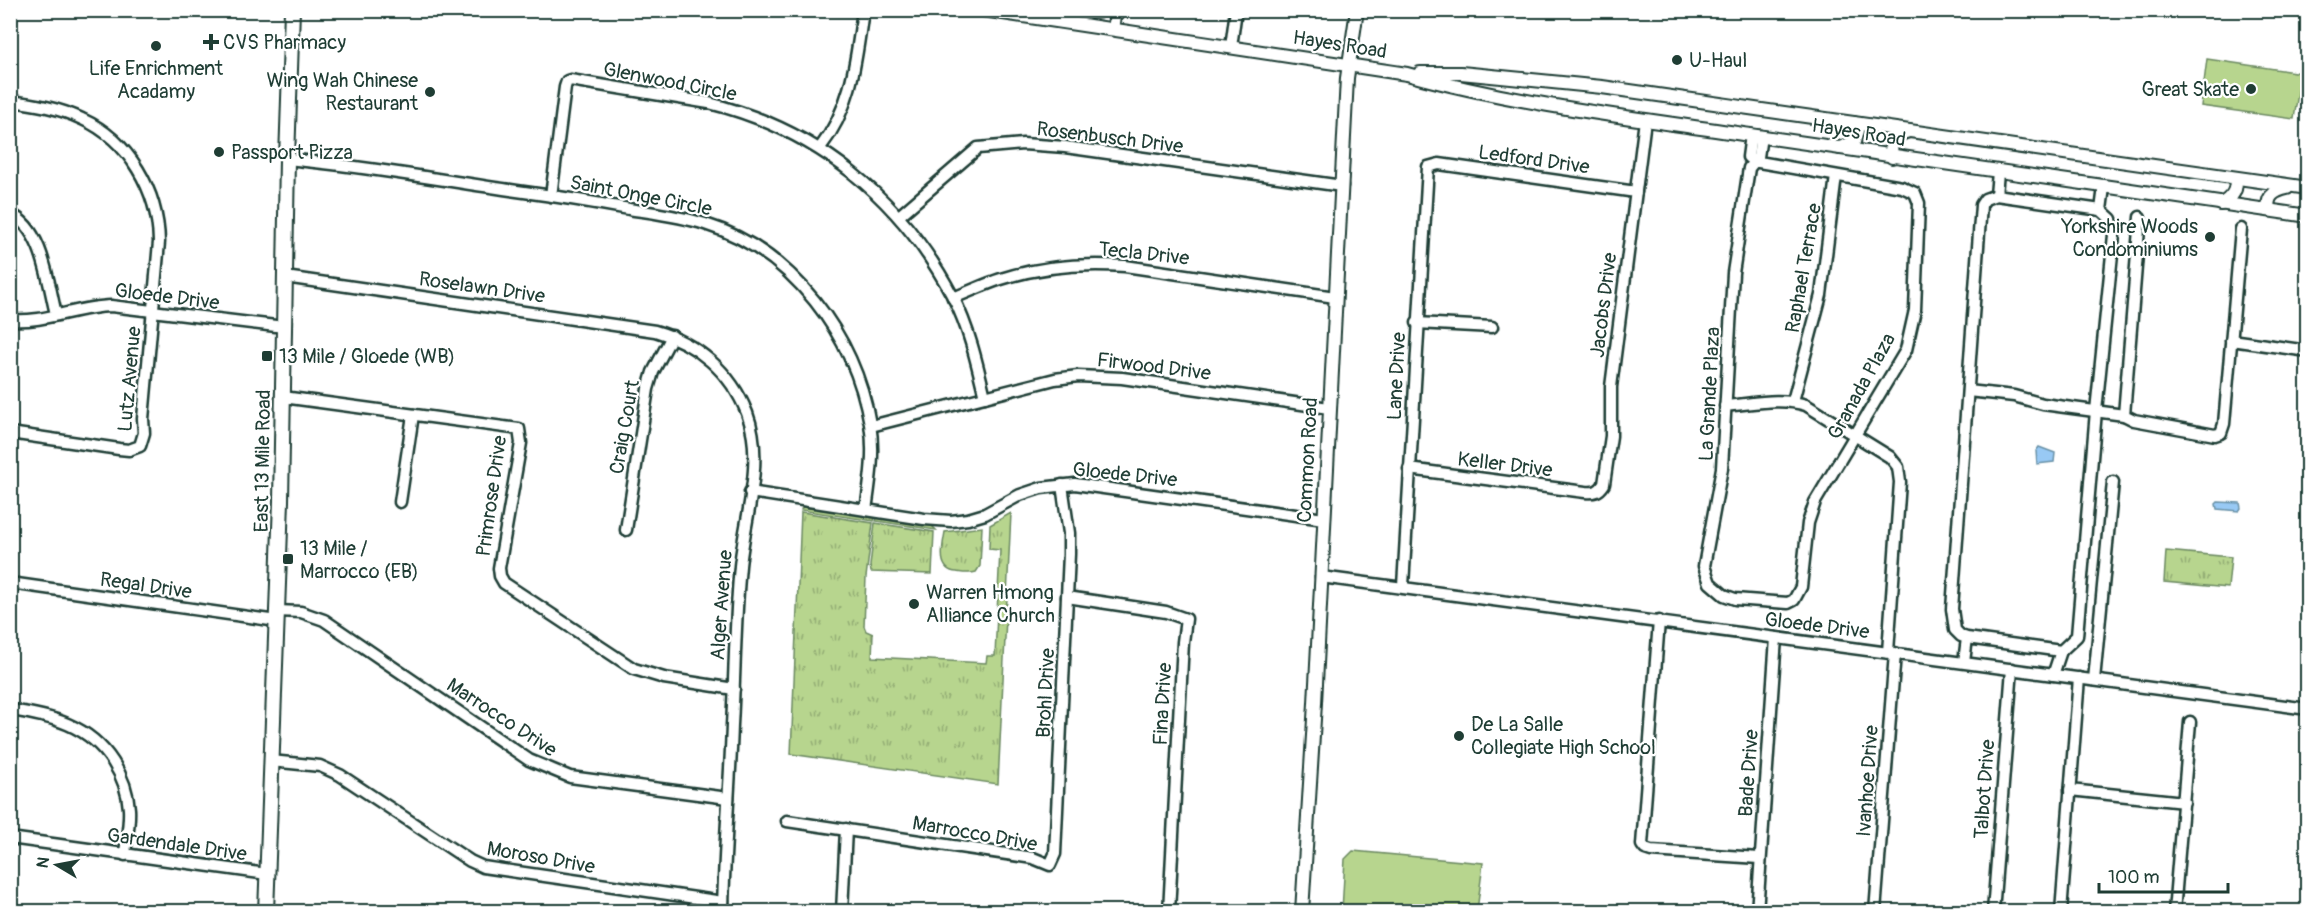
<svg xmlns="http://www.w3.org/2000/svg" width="2318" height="922" viewBox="0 0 2318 922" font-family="Pangolin,sans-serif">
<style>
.grass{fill:url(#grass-tufts);stroke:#6b8961;stroke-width:1.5}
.garden{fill:#b7d58e;stroke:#6b8961;stroke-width:1.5}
.water{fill:#98c9f4;stroke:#6891a7;stroke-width:1.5}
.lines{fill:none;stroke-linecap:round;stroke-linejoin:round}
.minor-casing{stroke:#1f3d34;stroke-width:15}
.tertiary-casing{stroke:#1f3d34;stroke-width:16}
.secondary-casing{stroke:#1f3d34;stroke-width:18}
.minor{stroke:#fff;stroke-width:10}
.tertiary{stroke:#fff;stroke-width:12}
.secondary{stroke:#fff;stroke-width:14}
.poi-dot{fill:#1f3d34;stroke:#fff;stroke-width:2}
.labels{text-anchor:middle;stroke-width:4.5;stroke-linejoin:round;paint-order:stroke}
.poi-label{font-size:20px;fill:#1f3d34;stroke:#fff;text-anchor:start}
.street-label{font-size:20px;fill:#1f3d34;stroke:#fff}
</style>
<defs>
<pattern id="grass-tufts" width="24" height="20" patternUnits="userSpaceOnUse" patternTransform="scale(1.5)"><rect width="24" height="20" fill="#b7d58e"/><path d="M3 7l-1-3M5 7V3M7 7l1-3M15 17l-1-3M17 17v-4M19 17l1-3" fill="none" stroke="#94ae75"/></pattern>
</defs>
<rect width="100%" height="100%" fill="#fff"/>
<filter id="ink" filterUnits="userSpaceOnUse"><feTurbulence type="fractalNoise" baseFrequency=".0167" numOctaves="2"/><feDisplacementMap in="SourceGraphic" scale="12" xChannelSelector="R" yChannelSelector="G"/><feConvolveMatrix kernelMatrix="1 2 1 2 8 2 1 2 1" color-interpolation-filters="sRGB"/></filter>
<g filter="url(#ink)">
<g class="grass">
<path d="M 802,507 L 875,517 L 874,521 L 801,510 Z"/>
<path d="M 801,512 L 873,523 L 866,577 L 864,626 L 866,631 L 873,634 L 872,657 L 986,663 L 987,656 L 995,656 L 1000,550 L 989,549 L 990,525 L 1011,513 L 998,784 L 791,754 Z"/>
<path d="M 877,517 L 931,525 L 936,530 L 876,521 Z"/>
<path d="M 875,523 L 934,532 L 932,574 L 871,572 L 870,566 Z"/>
<path d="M 982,527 L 980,566 L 976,572 C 970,574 964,573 957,572 C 937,571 942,548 945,532 Z"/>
<path d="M 2166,551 L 2231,557 L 2228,588 L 2164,582 Z"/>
</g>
<g class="garden">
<path d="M 2207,59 L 2301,73 L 2294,119 L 2201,106 Z"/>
<path d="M 1353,851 L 1483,863 L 1477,911 L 1342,911 L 1345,859 Z"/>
</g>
<g class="water">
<path d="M 2039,447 L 2055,453 L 2054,462 L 2037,464 L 2036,451 Z"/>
<path d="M 2218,502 L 2240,503 L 2241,508 L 2239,511 L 2217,509 L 2216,504 Z"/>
</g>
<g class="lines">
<g class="minor-casing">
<g id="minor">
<path d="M 1113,29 L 1116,10"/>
<path d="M 1231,47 L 1236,10"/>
<path d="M 10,101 C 35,104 59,108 82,119 C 129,140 158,191 159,242 L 143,419 L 144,433 L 140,446 L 129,450 L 119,449 L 10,433"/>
<path d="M 1751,135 L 1748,157 L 1753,161"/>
<path d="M 820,148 C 852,107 856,60 863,10"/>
<path d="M 287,159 C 364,166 440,180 517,191 C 554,196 592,202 629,209 C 654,213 680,216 705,224 C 793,251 855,336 870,424 C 875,452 870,482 866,510"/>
<path d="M 1753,161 L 1902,187 L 1915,193 L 1919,203 L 1915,310 L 1906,350 L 1815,502 L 1808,523 L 1801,587 L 1794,600 L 1788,603 L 1735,599 L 1724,595 L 1710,583 L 1704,566 L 1722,468 L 1733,273 L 1749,168 L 1758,157 L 1761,136"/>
<path d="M 1996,195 L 1998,172"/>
<path d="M 551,196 L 565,87 L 567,81 L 570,80 L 709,103 C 818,130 901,198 953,297 C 969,328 977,363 985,397"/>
<path d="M 2101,210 L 2104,187"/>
<path d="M 10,214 C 43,228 48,283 56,314"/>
<path d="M 899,216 L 978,148 L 1023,144 L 1065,147 L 1342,186"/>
<path d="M 2140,217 L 2124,415 L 2134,420 L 2215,435 L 2221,433 L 2224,424 L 2241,229"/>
<path d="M 285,277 L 655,331 C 697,343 731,372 747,413 C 765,461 745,516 740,566 C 735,618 735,672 732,725 C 730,787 724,849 723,912"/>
<path d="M 953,298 C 969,292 985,284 1001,279 C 1041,266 1083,263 1125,266 L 1335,297"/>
<path d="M 10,320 C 45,323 76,307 111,306 L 284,327"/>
<path d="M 1417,323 L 1492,327"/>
<path d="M 2231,340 L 2308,351"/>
<path d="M 1968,391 L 2014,396 L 2043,404 L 2124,415"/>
<path d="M 283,397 L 519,429 L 521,443 L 499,568 L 500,576 L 504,583 L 634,669 L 664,678 L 734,689"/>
<path d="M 1793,401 L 1821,295 L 1836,176"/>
<path d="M 1725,406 C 1752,404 1780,397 1806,405 L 1890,457 L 1898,467 L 1900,482 L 1888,652"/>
<path d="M 871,426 L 1055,379 L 1078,376 L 1122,378 L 1329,408"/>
<path d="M 1409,469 L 1585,492 C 1594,493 1599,492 1604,484 L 1611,436 L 1611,387 L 1645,120"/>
<path d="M 750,492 L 924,519 L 951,521 L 968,519 L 985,514 L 1020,495 L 1041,488 L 1075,484 L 1324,519"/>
<path d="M 400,502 L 413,415"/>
<path d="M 626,530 L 648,389 L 653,372 L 672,336"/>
<path d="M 1321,577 L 2308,709"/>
<path d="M 10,583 L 277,621"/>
<path d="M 1403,586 L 1428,167 L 1439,164 L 1636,192"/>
<path d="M 1067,597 L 1166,612 L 1186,619 L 1183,642 L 1169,912"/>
<path d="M 277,611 L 301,612 L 324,620 L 529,760 L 570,777 L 728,798"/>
<path d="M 1659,621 L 1642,845 L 1645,849 L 1651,851 L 1759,858"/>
<path d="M 1964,662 L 1967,638 L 1961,636 L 1955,630 L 1952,609 L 1981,205 L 1985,199 L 1996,195 L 2101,210 L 2111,219 L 2114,235 L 2096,411 L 2077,636 L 2061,651 L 1967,638"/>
<path d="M 2053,675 L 2061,651"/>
<path d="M 2094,680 L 2113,482"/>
<path d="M 10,710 C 52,716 89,725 113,762 C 122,776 128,792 129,809 C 130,824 126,840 125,855"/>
<path d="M 271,761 L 320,766 L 340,775 L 470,861 L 483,867 L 723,902"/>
<path d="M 2070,790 L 2184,802"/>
<path d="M 787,821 L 1033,858 L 1050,865 L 1055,854 L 1069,554 L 1069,533 L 1062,485"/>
<path d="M 10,838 L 267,874"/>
<path d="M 842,912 L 846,829"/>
<path d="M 1757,912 L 1776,638"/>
<path d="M 1875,912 L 1895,653"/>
<path d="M 1993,912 L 2012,669"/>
<path d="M 2061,912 L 2079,678"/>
<path d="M 2174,912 L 2190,722"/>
</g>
</g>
<g class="tertiary-casing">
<g id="tertiary">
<path d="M 983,10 L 1407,74 C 1519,105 1635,118 1750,135 C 1936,161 2122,189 2308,216"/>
<path d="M 1420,73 L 1461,73 L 1602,87 L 2308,188"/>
<path d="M 1840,148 L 1854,142 L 1857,131 L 1854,123"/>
<path d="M 1892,157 C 1889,141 1895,135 1909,131"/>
<path d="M 2221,204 C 2232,198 2238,190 2235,178"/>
<path d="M 2269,210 C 2266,196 2274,191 2287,188"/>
<path d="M 1302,912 L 1315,703 L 1347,78 L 1357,10"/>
</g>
</g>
<g class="secondary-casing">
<path id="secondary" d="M 266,912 L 281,501 L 287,159 L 292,10"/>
</g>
<use href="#minor" class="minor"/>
<use href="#tertiary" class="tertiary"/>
<use href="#secondary" class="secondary"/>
</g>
</g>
<g class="poi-dot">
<path d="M208 33h6v6h6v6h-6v6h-6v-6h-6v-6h6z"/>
<circle cx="156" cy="46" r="6"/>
<circle cx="1677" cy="60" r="6"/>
<circle cx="2251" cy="89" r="6"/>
<circle cx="430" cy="92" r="6"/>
<circle cx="219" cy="152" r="6"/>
<circle cx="2210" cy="237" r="6"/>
<rect x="261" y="350" width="12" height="12" rx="3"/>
<rect x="282" y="553" width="12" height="12" rx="3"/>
<circle cx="914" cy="604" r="6"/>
<circle cx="1459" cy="736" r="6"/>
</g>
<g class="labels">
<g class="poi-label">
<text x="223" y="49">CVS Pharmacy</text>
<text x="1689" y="67">U-Haul</text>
<text x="156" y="75" text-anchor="middle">Life Enrichment<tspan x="156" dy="23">Acadamy</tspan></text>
<text x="418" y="87" text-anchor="end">Wing Wah Chinese<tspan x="418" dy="23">Restaurant</tspan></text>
<text x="2239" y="96" text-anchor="end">Great Skate</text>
<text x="231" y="159">Passport Pizza</text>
<text x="2198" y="233" text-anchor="end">Yorkshire Woods<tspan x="2198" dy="23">Condominiums</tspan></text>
<text x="279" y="363">13 Mile / Gloede (WB)</text>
<text x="300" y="555">13 Mile /<tspan x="300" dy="23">Marrocco (EB)</tspan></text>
<text x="926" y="599">Warren Hmong<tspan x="926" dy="23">Alliance Church</tspan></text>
<text x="1471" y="731">De La Salle<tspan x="1471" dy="23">Collegiate High School</tspan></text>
</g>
<g class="street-label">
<text transform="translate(1340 44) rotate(9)" y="7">Hayes Road</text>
<text transform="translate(670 81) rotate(11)" y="7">Glenwood Circle</text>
<text transform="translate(1859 132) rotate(9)" y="7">Hayes Road</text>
<text transform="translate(1110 137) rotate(7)" y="7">Rosenbusch Drive</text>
<text transform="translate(1534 159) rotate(8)" y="7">Ledford Drive</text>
<text transform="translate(641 195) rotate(11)" y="7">Saint Onge Circle</text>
<text transform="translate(1144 253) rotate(6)" y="7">Tecla Drive</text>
<text transform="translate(1803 268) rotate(-80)" y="7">Raphael Terrace</text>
<text transform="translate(482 287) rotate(8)" y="7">Roselawn Drive</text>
<text transform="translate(167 296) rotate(7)" y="7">Gloede Drive</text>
<text transform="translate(1603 305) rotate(-83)" y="7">Jacobs Drive</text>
<text transform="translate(1154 366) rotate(7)" y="7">Firwood Drive</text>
<text transform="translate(1396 376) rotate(-87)" y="7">Lane Drive</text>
<text transform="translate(129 379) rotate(-85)" y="7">Lutz Avenue</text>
<text transform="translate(1861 386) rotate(-61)" y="7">Granada Plaza</text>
<text transform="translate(1709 394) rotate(-87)" y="7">La Grande Plaza</text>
<text transform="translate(624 427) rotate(-80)" y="7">Craig Court</text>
<text transform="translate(1307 460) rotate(-87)" y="7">Common Road</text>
<text transform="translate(262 461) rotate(-89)" y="7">East 13 Mile Road</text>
<text transform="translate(1505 464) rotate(7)" y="7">Keller Drive</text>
<text transform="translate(1125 474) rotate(6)" y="7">Gloede Drive</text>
<text transform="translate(491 496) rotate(-82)" y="7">Primrose Drive</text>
<text transform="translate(146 585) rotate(8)" y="7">Regal Drive</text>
<text transform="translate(721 605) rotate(-86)" y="7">Alger Avenue</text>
<text transform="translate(1817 625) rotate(7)" y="7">Gloede Drive</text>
<text transform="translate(1045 693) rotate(-87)" y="7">Brohl Drive</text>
<text transform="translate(1162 704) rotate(-87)" y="7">Fina Drive</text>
<text transform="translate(502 717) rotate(33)" y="7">Marrocco Drive</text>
<text transform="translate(1748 773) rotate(-86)" y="7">Bade Drive</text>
<text transform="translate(1867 781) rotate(-86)" y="7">Ivanhoe Drive</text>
<text transform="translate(1984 789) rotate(-86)" y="7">Talbot Drive</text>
<text transform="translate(975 833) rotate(10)" y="7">Marrocco Drive</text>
<text transform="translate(177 844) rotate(8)" y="7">Gardendale Drive</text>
<text transform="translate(541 857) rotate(10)" y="7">Moroso Drive</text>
</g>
</g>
<rect width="2318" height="922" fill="none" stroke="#fff" stroke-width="36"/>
<rect x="18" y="18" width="2282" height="886" fill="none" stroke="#1f3d34" stroke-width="2" filter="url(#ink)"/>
<g transform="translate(57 865) rotate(280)" stroke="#ffffff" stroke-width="4.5" paint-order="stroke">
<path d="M0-4.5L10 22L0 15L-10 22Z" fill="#1f3d34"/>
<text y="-9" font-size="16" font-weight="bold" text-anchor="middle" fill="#1f3d34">N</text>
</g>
<path d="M2099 883v9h129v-9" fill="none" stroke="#1f3d34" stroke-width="3"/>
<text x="2108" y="883" font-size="18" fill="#1f3d34" stroke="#ffffff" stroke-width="4.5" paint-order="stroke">100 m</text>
</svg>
